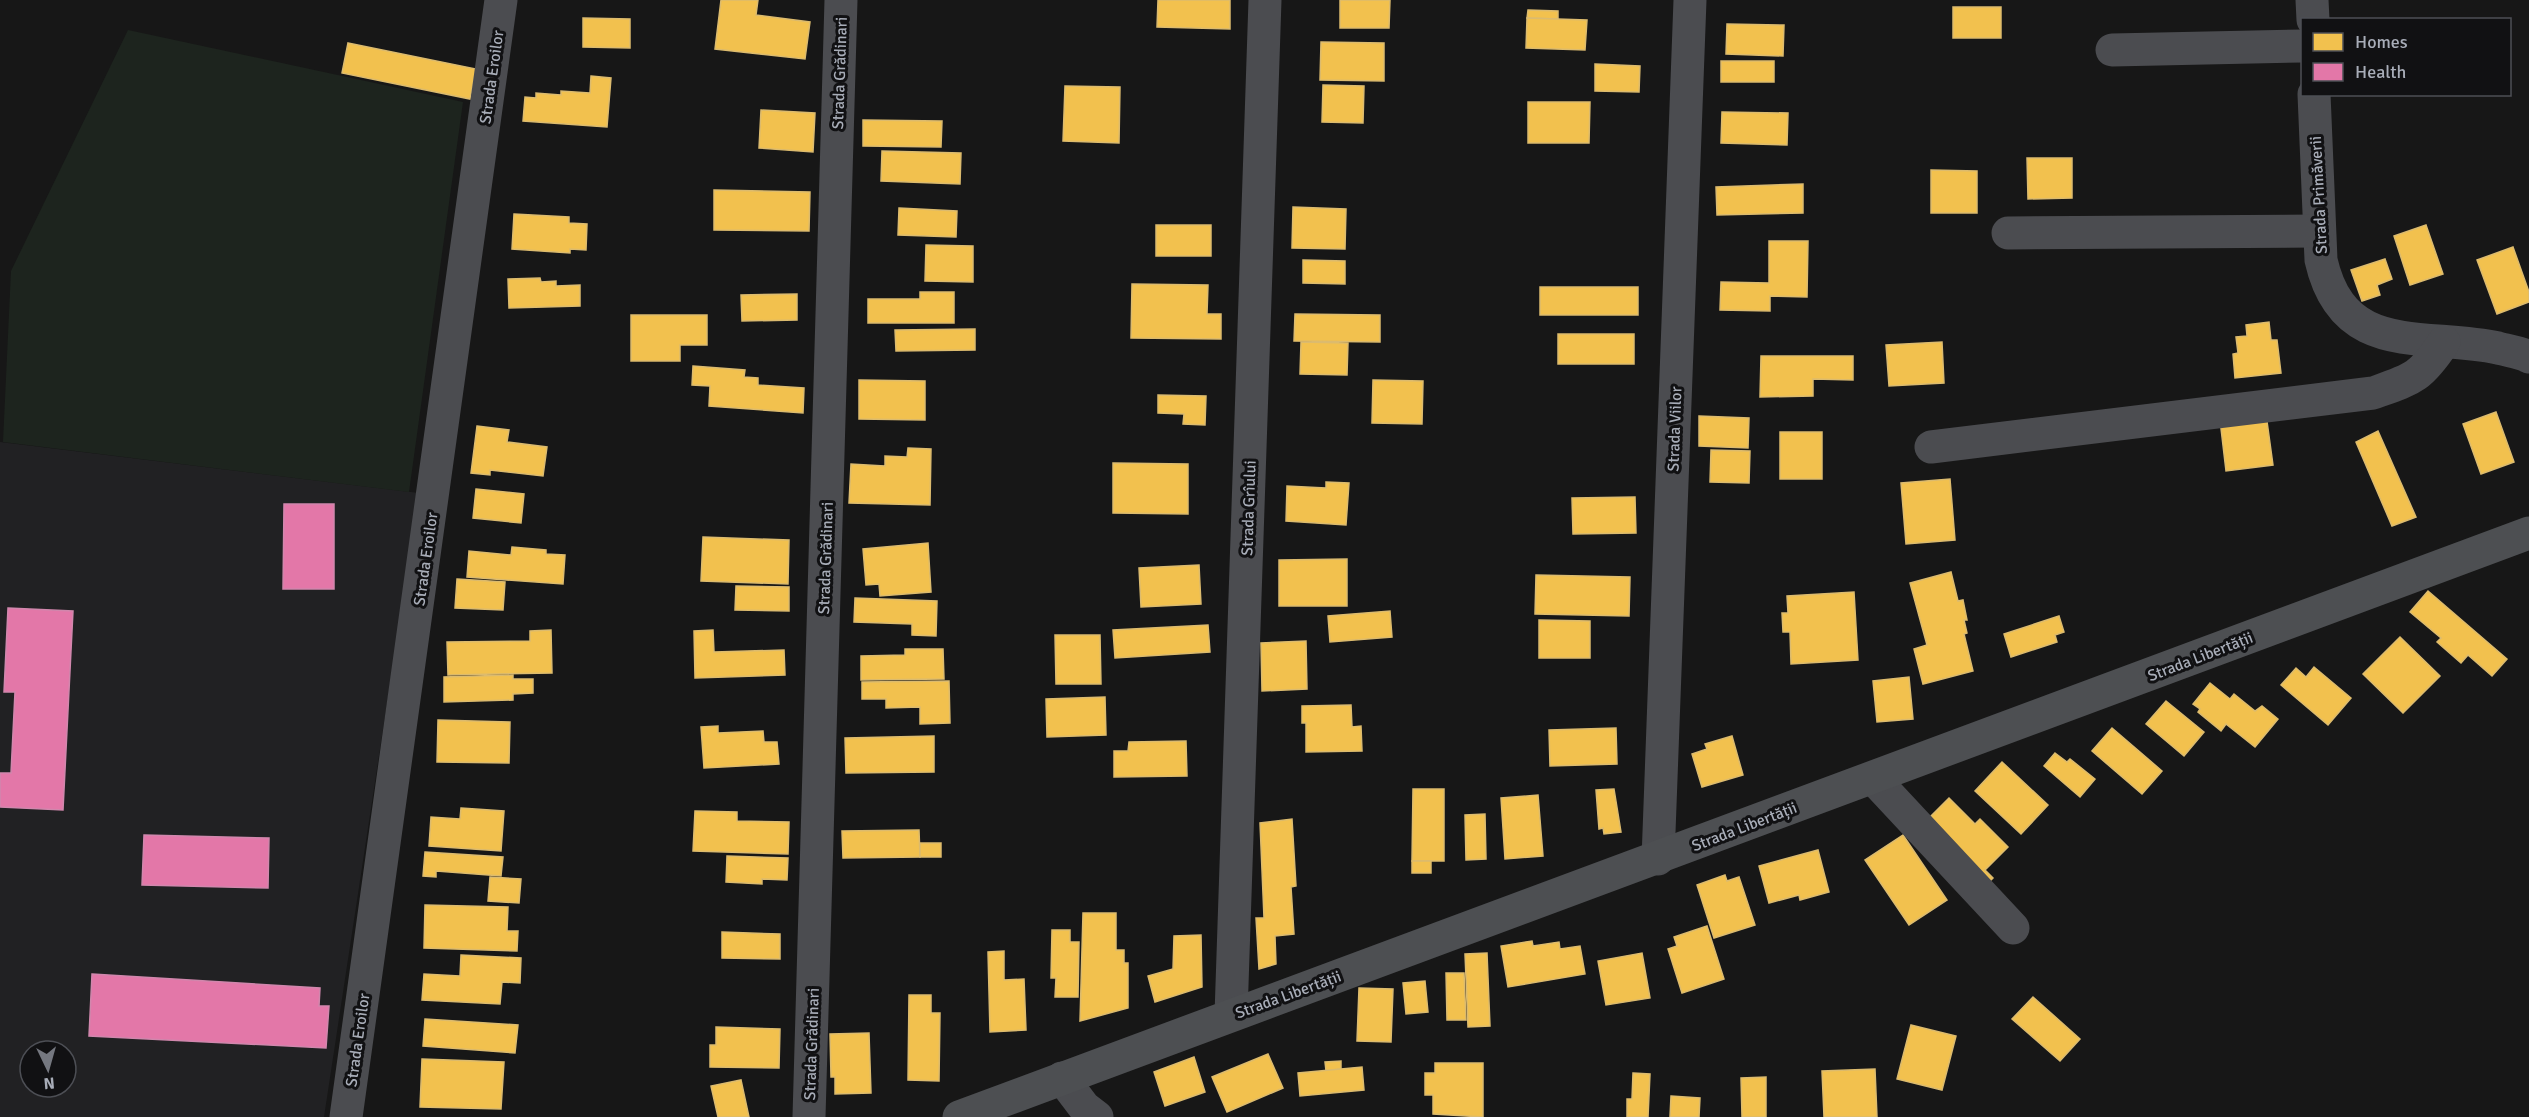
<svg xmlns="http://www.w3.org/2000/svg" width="2529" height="1117" viewBox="0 0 2529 1117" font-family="Signika,sans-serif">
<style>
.built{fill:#212123;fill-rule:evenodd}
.green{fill:#1d241e}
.homes{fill:#f2c14e;stroke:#dcbb6e;stroke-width:1.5}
.health{fill:#e377a8;stroke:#d187ad;stroke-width:1.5}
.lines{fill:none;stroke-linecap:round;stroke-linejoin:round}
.minor{stroke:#4b4c50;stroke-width:33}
.major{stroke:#4d4f52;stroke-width:33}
.labels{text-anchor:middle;stroke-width:6;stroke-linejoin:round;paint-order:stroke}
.street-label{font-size:16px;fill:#a8adb8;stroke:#111113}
</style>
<rect width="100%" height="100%" fill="#171717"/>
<path class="built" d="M 0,442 L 419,493 L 324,1117 L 0,1117 ZM 30,1051 L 66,1051 L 66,1087 L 30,1087 Z"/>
<path class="green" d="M 128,30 L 463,102 L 409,492 L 3,442 L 11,271 Z"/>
<g class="homes">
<path d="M 721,0 L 758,0 L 756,15 L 810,22 L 805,59 L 715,49 Z"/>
<path d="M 1158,0 L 1230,0 L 1230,29 L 1157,27 Z"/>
<path d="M 1340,0 L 1390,0 L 1389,28 L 1340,28 Z"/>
<rect x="1953" y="7" width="48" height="31"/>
<path d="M 1528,10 L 1558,11 L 1558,19 L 1527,18 Z"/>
<path d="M 583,18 L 630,19 L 630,48 L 583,47 Z"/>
<path d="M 1527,18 L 1587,20 L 1585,50 L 1526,48 Z"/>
<path d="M 1727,24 L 1784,25 L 1783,56 L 1726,54 Z"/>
<path d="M 1321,42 L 1384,43 L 1384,81 L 1320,80 Z"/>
<path d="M 348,43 L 476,69 L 470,99 L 342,73 Z"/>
<rect x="1721" y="61" width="53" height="21"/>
<path d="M 1595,64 L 1640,66 L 1639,92 L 1595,91 Z"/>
<path d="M 591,76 L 611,78 L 607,127 L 523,121 L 525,97 L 536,98 L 536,93 L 561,95 L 561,91 L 590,93 Z"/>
<path d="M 1323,85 L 1364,86 L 1363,123 L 1322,122 Z"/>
<path d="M 1065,86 L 1120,87 L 1119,143 L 1063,141 Z"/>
<path d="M 1528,102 L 1590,102 L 1589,143 L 1528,143 Z"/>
<path d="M 761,110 L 815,113 L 813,152 L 759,148 Z"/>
<path d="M 1722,112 L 1788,113 L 1787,145 L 1721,143 Z"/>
<path d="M 863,120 L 942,121 L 941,147 L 863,146 Z"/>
<path d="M 882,151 L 961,153 L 960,184 L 881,181 Z"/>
<path d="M 2027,158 L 2072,158 L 2072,198 L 2028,199 Z"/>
<path d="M 1931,170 L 1977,171 L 1977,213 L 1931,213 Z"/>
<path d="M 1803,184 L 1803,213 L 1717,215 L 1716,187 Z"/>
<path d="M 714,190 L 810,192 L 809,231 L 714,230 Z"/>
<path d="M 1293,207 L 1346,209 L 1345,249 L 1292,248 Z"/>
<path d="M 899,208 L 957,211 L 956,237 L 898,235 Z"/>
<path d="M 514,214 L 569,217 L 569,223 L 587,224 L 586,250 L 570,249 L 570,253 L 512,249 Z"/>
<rect x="1156" y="225" width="55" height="31"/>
<path d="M 2426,225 L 2443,274 L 2410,285 L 2394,236 Z"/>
<path d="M 1769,241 L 1808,241 L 1807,297 L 1770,296 L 1770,311 L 1720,310 L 1721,282 L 1769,283 Z"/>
<path d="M 926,245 L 973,246 L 973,282 L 925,281 Z"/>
<path d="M 2513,247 L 2529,292 L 2529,302 L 2497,314 L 2477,260 Z"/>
<path d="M 2385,259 L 2392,279 L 2377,285 L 2380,295 L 2362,301 L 2351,270 Z"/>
<path d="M 1303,260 L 1345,261 L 1345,284 L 1303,283 Z"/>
<path d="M 540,278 L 541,282 L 556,281 L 556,286 L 580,285 L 580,306 L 509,308 L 508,279 Z"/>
<path d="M 1132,284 L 1208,285 L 1207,314 L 1221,314 L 1221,339 L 1131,338 Z"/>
<rect x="1540" y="287" width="98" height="28"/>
<path d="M 920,292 L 954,292 L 954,323 L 868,323 L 868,299 L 920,299 Z"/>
<path d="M 797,294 L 797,320 L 742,321 L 741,295 Z"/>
<path d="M 1295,314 L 1380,315 L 1380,342 L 1294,341 Z"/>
<path d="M 631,315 L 707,315 L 707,345 L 680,345 L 680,361 L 631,361 Z"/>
<path d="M 2269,322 L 2271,340 L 2277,340 L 2281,373 L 2235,378 L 2233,354 L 2238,353 L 2236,337 L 2247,336 L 2246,325 Z"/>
<path d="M 975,329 L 975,350 L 896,351 L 895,330 Z"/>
<rect x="1558" y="334" width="76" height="30"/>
<path d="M 1301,342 L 1348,343 L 1347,375 L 1300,374 Z"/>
<path d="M 1942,342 L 1944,383 L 1889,386 L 1886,345 Z"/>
<path d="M 1761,356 L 1853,356 L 1853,380 L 1813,379 L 1813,396 L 1760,397 Z"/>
<path d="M 693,366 L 745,370 L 744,377 L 758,378 L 758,385 L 804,388 L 803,413 L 709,406 L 710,386 L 692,385 Z"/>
<path d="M 859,380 L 925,381 L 925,420 L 859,419 Z"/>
<path d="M 1373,380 L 1423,381 L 1422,424 L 1372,423 Z"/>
<path d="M 1158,395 L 1206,396 L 1205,425 L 1183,424 L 1184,414 L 1158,413 Z"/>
<path d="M 2496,412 L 2514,462 L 2481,474 L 2463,424 Z"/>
<path d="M 2266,414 L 2273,465 L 2226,471 L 2220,420 Z"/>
<path d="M 1699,416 L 1749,418 L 1748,448 L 1699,446 Z"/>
<path d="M 477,426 L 509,430 L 507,442 L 547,447 L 543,476 L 490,470 L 490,475 L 471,473 Z"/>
<path d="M 2378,431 L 2416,517 L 2392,526 L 2356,442 Z"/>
<rect x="1780" y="432" width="42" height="47"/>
<path d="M 908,448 L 931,449 L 930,505 L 849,503 L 851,464 L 885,466 L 885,456 L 907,457 Z"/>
<path d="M 1711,450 L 1750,451 L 1749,483 L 1710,482 Z"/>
<path d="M 1113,463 L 1188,464 L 1188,514 L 1113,513 Z"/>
<path d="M 1950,479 L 1955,540 L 1906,544 L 1901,483 Z"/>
<path d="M 1326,482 L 1349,483 L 1346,525 L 1286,521 L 1287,486 L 1326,488 Z"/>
<path d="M 476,489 L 524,494 L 521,523 L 473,518 Z"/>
<path d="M 1635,497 L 1636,533 L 1573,534 L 1572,498 Z"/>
<path d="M 703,537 L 789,540 L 788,584 L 701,581 Z"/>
<path d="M 928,543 L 931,592 L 880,596 L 879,584 L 866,585 L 863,549 Z"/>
<path d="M 512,547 L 546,550 L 546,554 L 565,555 L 563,584 L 467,577 L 469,551 L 511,555 Z"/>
<path d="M 1347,559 L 1347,606 L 1279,606 L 1279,560 Z"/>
<path d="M 1199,565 L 1201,604 L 1141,607 L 1139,568 Z"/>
<path d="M 1951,572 L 1958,601 L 1963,600 L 1967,620 L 1964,620 L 1967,633 L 1964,634 L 1973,671 L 1923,684 L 1914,649 L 1927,645 L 1910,583 Z"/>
<path d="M 1536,575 L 1630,577 L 1629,616 L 1535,614 Z"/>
<path d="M 457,579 L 505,582 L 503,610 L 455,608 Z"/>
<path d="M 736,586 L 789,587 L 789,611 L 735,610 Z"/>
<path d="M 2428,591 L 2507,659 L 2492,676 L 2468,655 L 2461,663 L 2437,642 L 2441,638 L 2410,612 Z"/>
<path d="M 1854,592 L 1858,660 L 1791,664 L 1790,632 L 1783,632 L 1782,613 L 1788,613 L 1787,596 Z"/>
<path d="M 855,598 L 937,601 L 936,636 L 912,635 L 912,624 L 854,622 Z"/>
<path d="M 1390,611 L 1392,637 L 1330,642 L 1328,616 Z"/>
<path d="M 2059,616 L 2064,632 L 2055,635 L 2057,642 L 2011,657 L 2004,634 Z"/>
<path d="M 1539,620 L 1590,621 L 1590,658 L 1539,658 Z"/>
<path d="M 1208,625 L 1210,652 L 1115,658 L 1113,630 Z"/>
<path d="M 551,630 L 552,673 L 448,675 L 447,642 L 530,641 L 530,631 Z"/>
<path d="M 713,630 L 714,652 L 784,650 L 785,675 L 695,678 L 694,631 Z"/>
<path d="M 1055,635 L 1100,635 L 1101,684 L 1056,684 Z"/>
<path d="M 2400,637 L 2440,676 L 2403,713 L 2363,674 Z"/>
<path d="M 1306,641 L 1307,689 L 1262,691 L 1261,643 Z"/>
<path d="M 905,649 L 943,649 L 944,679 L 861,680 L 861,656 L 905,655 Z"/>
<path d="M 2314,667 L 2351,698 L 2328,725 L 2281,685 L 2296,668 L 2306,677 Z"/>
<path d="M 513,675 L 513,679 L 533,679 L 533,693 L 513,694 L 513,700 L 444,702 L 444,677 Z"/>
<path d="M 1909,677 L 1913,719 L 1877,722 L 1873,681 Z"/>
<path d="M 949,681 L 950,723 L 920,724 L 920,707 L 886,708 L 886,699 L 862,699 L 862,682 Z"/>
<path d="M 2210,683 L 2230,699 L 2234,694 L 2255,711 L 2262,706 L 2278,719 L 2255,747 L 2226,724 L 2221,731 L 2198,712 L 2200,709 L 2193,704 Z"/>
<path d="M 1105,697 L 1106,735 L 1047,737 L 1046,699 Z"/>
<path d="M 2166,701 L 2204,732 L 2184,756 L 2146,724 Z"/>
<path d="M 1351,705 L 1352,727 L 1361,726 L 1362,751 L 1306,752 L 1306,723 L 1302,723 L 1302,706 Z"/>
<path d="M 438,720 L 510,722 L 509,763 L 437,762 Z"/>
<path d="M 718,726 L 718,733 L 763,731 L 764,742 L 777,742 L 779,764 L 704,768 L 701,727 Z"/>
<path d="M 1616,728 L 1617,764 L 1550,766 L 1549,730 Z"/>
<path d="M 2112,728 L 2162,771 L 2142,794 L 2092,751 Z"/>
<path d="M 934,736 L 934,772 L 846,773 L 845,738 Z"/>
<path d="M 1732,736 L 1743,775 L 1702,787 L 1692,754 L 1707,749 L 1705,744 Z"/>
<path d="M 1186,741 L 1187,776 L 1114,777 L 1114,751 L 1128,751 L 1129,742 Z"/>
<path d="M 2055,753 L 2067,762 L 2070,759 L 2095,779 L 2080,797 L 2044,766 Z"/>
<path d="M 2002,762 L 2048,805 L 2021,834 L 1975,791 Z"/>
<path d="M 1413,789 L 1444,789 L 1444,861 L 1412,861 Z"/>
<path d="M 1614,789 L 1621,832 L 1604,834 L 1603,828 L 1599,829 L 1596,790 Z"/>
<path d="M 1538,795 L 1543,856 L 1505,859 L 1501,798 Z"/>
<path d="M 1949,798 L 1975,824 L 1980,819 L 2008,847 L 1985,870 L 1993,878 L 1984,887 L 1922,825 Z"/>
<path d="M 461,808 L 504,811 L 501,851 L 429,846 L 431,817 L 460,819 Z"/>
<path d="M 695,811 L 737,812 L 737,821 L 789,822 L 788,854 L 693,851 Z"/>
<path d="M 1485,814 L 1486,859 L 1466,860 L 1465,815 Z"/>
<path d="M 1292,819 L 1296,886 L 1291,887 L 1294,934 L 1275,936 L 1276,964 L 1259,969 L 1256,918 L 1264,918 L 1260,823 Z"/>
<path d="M 919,830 L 920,857 L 843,858 L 842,831 Z"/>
<path d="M 1903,835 L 1947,900 L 1909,925 L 1865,860 Z"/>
<rect x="920" y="843" width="21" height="14"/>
<path d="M 1818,850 L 1829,892 L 1800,900 L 1799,895 L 1769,903 L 1759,866 Z"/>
<path d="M 425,852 L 503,857 L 501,876 L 436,871 L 436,877 L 423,876 Z"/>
<path d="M 727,856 L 788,858 L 787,880 L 762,879 L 762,884 L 726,882 Z"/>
<rect x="1412" y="861" width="19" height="12"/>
<path d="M 1725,875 L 1727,881 L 1739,877 L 1755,925 L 1714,938 L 1697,885 Z"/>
<path d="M 490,877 L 521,879 L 519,903 L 488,901 Z"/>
<path d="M 425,905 L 508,907 L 507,931 L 518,931 L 517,951 L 424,948 Z"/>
<path d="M 1083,913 L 1116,913 L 1116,950 L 1124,950 L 1124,963 L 1128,963 L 1128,1008 L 1080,1021 Z"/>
<path d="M 1707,926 L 1724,979 L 1682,993 L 1668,949 L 1677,946 L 1674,937 Z"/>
<path d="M 1052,930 L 1070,930 L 1070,942 L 1079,942 L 1078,997 L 1055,997 L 1056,978 L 1051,978 Z"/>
<path d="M 722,932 L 780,934 L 780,959 L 722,958 Z"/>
<path d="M 1201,935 L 1202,987 L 1155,1002 L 1148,976 L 1173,969 L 1174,936 Z"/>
<path d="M 1532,941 L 1533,946 L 1559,942 L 1560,949 L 1580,946 L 1585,974 L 1508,987 L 1501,946 Z"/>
<path d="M 1004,951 L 1004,980 L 1024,979 L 1026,1030 L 990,1032 L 988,952 Z"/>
<path d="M 1487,953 L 1490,1026 L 1468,1027 L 1465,954 Z"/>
<path d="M 1642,953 L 1650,998 L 1606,1005 L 1598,961 Z"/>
<path d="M 461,955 L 521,958 L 520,983 L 502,982 L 500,1004 L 422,1000 L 424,974 L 460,976 Z"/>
<path d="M 1446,973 L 1464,973 L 1466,1020 L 1447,1020 Z"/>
<path d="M 1425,981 L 1428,1012 L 1406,1014 L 1403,983 Z"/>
<path d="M 1359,988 L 1393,989 L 1391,1042 L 1357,1041 Z"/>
<path d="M 909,995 L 931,995 L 931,1013 L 940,1013 L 939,1081 L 908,1080 Z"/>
<path d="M 2033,997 L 2080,1039 L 2060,1061 L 2012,1019 Z"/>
<path d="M 425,1019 L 518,1025 L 515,1053 L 423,1046 Z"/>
<path d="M 1911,1025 L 1956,1036 L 1942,1090 L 1897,1079 Z"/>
<path d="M 716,1027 L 780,1029 L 779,1068 L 710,1067 L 710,1045 L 716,1045 Z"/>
<path d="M 869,1033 L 871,1093 L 835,1094 L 835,1077 L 831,1077 L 830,1034 Z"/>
<path d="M 1268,1054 L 1283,1088 L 1227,1112 L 1212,1077 Z"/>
<path d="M 1194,1057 L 1205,1092 L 1165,1106 L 1154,1072 Z"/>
<path d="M 422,1059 L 504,1062 L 501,1109 L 420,1107 Z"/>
<path d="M 1341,1061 L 1341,1069 L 1326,1071 L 1325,1062 Z"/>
<path d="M 1435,1063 L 1483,1063 L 1483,1117 L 1433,1114 L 1433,1095 L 1425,1095 L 1425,1073 L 1435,1073 Z"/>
<path d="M 1362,1067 L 1364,1090 L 1300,1096 L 1298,1073 Z"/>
<path d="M 1875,1069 L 1877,1117 L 1824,1117 L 1822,1071 Z"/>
<path d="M 1633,1073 L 1650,1074 L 1648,1117 L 1627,1117 L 1627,1099 L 1632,1099 Z"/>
<path d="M 1766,1077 L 1766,1117 L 1742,1117 L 1741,1078 Z"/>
<path d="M 741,1080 L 749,1117 L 718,1117 L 711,1086 Z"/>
<path d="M 1671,1096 L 1700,1098 L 1699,1117 L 1670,1117 Z"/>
</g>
<g class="health">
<path d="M 284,504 L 334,504 L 334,589 L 283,589 Z"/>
<path d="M 8,608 L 73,611 L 63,810 L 0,807 L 0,773 L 11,773 L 15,692 L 4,692 Z"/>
<path d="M 144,835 L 269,838 L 268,888 L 142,885 Z"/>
<path d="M 92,974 L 320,988 L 319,1006 L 329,1006 L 326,1048 L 89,1036 Z"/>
</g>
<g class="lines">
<g class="minor">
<path d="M 2312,0 L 2313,20"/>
<path d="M 2112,50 L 2302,46"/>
<path d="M 2314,94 L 2321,260 C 2343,358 2423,332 2498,348 C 2508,351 2520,352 2529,357"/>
<path d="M 2008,233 L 2318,231"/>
<path d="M 1931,447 L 2373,393 C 2413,379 2420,378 2444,342"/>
<path d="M 1873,778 L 2013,928"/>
<path d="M 1658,859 L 1690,0"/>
<path d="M 1231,1015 L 1265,0"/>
<path d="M 1062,1078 L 1084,1107 L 1097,1117"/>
<path d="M 346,1117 L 501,0"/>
<path d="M 809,1117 L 841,0"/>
</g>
<path class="major" d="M 959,1117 L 2529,533"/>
</g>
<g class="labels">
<g class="street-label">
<text transform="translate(839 73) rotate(-88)" y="6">Strada Grădinari</text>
<text transform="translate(491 77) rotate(-82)" y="6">Strada Eroilor</text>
<text transform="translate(2318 195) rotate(-93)" y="6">Strada Primăverii</text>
<text transform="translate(1674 429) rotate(-88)" y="6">Strada Viilor</text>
<text transform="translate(1248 508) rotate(-88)" y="6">Strada Grîului</text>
<text transform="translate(825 558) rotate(-88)" y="6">Strada Grădinari</text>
<text transform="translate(425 559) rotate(-82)" y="6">Strada Eroilor</text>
<text transform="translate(2200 656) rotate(-21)" y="6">Strada Libertății</text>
<text transform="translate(1744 826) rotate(-21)" y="6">Strada Libertății</text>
<text transform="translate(1288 994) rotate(-20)" y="6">Strada Libertății</text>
<text transform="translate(357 1040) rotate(-82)" y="6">Strada Eroilor</text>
<text transform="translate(811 1044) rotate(-88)" y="6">Strada Grădinari</text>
</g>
</g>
<rect x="2301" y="18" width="210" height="78" fill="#111113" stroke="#4d4f55" stroke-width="1.5"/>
<rect x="2313" y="33" width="30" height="18" fill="#f2c14e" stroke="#4d4f55" stroke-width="1.5"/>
<text x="2355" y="48" font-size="18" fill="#a8adb8">Homes</text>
<rect x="2313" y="63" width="30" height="18" fill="#e377a8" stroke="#4d4f55" stroke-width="1.5"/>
<text x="2355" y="78" font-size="18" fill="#a8adb8">Health</text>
<g transform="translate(48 1069) rotate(175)"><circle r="28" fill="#111113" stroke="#4d4f55" stroke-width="1.5"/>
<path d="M0-4.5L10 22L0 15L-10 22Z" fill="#757880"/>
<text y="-9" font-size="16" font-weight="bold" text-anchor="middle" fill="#a8adb8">N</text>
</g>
</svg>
